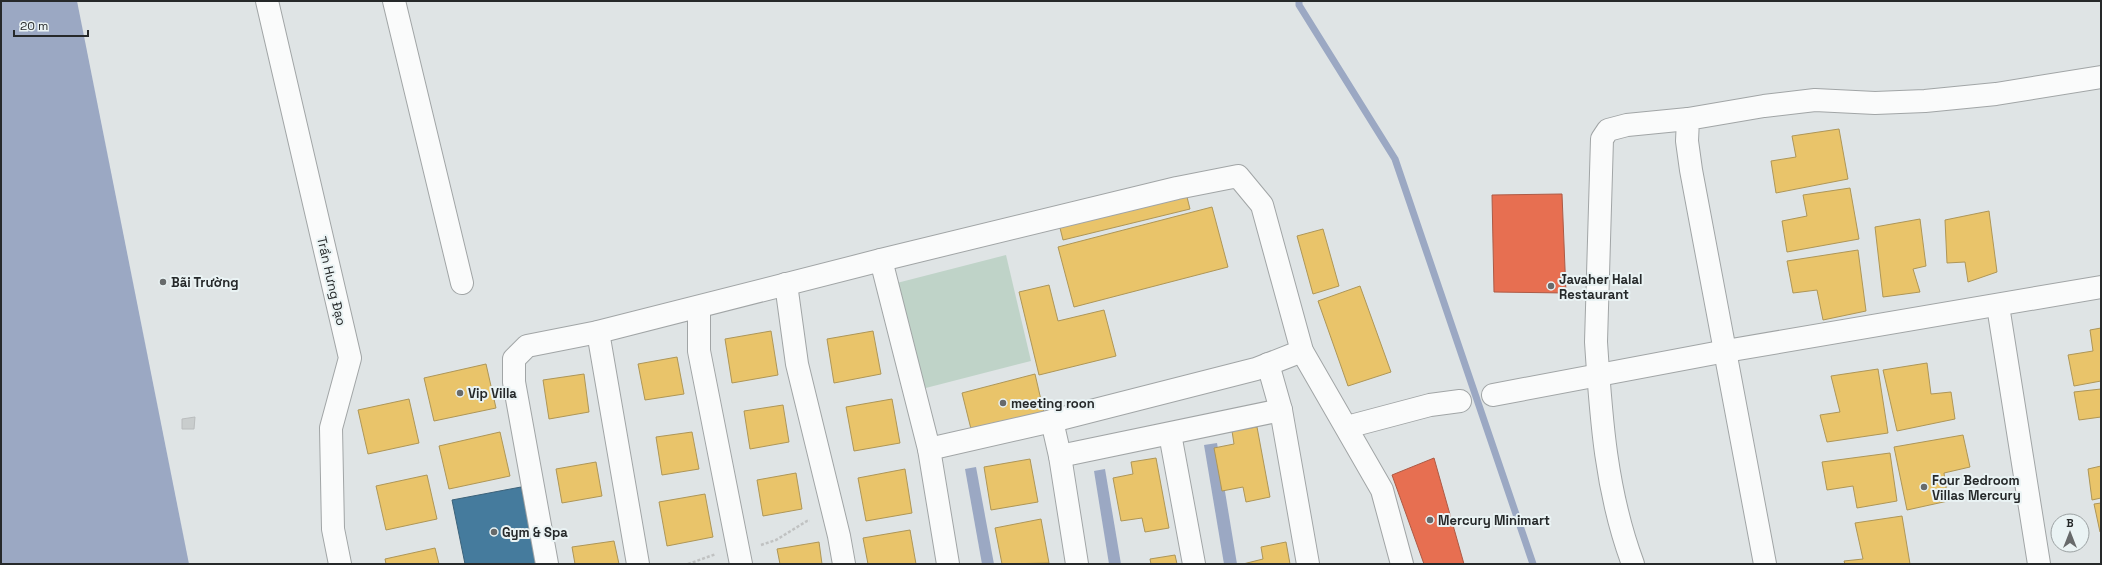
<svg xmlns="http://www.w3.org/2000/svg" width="2102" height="565" viewBox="0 0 2102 565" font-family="'Space Grotesk',sans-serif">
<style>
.green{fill:#bfd3c8}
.water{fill:#9ba8c3}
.homes{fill:#e9c46a;stroke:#ae9657}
.shops{fill:#e76f51;stroke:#ad5a45}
.public{fill:#457b9d;stroke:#3c627a}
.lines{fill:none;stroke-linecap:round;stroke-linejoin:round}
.stream{stroke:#9ba8c3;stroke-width:7}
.building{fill:#c9cdcd;stroke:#babdbe}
.minor-casing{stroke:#a1a5a6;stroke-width:24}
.path{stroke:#c0c2c2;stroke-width:2.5;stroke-dasharray:3 2;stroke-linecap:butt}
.minor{stroke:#fafbfb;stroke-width:22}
.poi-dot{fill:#676a6b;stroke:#eaf3f4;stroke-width:1.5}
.labels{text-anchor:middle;stroke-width:4;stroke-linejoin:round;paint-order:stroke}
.poi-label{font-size:13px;font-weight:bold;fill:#26292a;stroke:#eaf3f4;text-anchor:start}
.street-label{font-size:13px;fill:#26292a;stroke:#eaf3f4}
</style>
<rect width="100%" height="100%" fill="#dfe4e5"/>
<path class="green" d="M 1006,255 L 1031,361 L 918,390 L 893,284 Z"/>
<g class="water">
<path d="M 1,1 L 77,1 L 189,564 L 1,564 Z"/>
<path d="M 1217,443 L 1237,564 L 1224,564 L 1204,445 Z"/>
<path d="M 976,467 L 994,564 L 982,564 L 965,469 Z"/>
<path d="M 1105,469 L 1121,564 L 1109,564 L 1094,471 Z"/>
</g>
<g class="homes">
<path d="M 1839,129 L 1848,179 L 1776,193 L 1771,161 L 1796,157 L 1792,136 Z"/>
<path d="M 1850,188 L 1859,239 L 1787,252 L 1782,221 L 1807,216 L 1803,195 Z"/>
<path d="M 1186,193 L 1190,209 L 1063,240 L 1059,224 Z"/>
<path d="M 1212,207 L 1228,267 L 1074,307 L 1058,247 Z"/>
<path d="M 1989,211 L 1997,272 L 1968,282 L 1965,262 L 1947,263 L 1945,220 Z"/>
<path d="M 1920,219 L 1926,266 L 1913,269 L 1920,292 L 1883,297 L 1875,227 Z"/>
<path d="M 1323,229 L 1339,286 L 1313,294 L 1297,236 Z"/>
<path d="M 1858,250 L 1866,311 L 1823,320 L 1817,290 L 1793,293 L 1787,261 Z"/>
<path d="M 1049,285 L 1058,321 L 1104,310 L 1116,356 L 1039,375 L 1019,292 Z"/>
<path d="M 1360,286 L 1391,372 L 1348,386 L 1318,301 Z"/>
<path d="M 2101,328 L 2101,381 L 2074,386 L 2068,355 L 2093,351 L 2090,330 Z"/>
<path d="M 771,331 L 778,375 L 732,383 L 725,339 Z"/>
<path d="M 873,331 L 881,374 L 834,383 L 827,339 Z"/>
<path d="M 677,357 L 684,394 L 645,400 L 638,364 Z"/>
<path d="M 1927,363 L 1931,394 L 1951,392 L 1955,419 L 1897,431 L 1883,370 Z"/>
<path d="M 486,364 L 496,408 L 434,421 L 424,378 Z"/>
<path d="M 1878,369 L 1888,433 L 1827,442 L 1820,415 L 1840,412 L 1831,376 Z"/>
<path d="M 584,374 L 589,412 L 549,419 L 543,380 Z"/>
<path d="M 1035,374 L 1044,413 L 972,433 L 962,393 Z"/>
<path d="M 2101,389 L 2101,417 L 2079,420 L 2074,392 Z"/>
<path d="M 409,399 L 419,443 L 368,454 L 358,410 Z"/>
<path d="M 892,399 L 900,443 L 854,451 L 846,407 Z"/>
<path d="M 783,405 L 789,442 L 750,449 L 744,411 Z"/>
<path d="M 1257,427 L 1270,497 L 1246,502 L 1243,487 L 1222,491 L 1214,448 L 1234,444 L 1232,431 Z"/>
<path d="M 500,432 L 510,476 L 449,489 L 439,446 Z"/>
<path d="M 692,432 L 699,469 L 662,475 L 656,437 Z"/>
<path d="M 1963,435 L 1970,467 L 1944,473 L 1948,501 L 1907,510 L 1894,447 Z"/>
<path d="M 1890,453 L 1897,501 L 1857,508 L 1853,486 L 1827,490 L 1822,462 Z"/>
<path d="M 1156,458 L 1169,528 L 1145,532 L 1142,518 L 1121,521 L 1113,478 L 1133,474 L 1131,462 Z"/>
<path d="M 1030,459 L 1038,502 L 991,510 L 984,467 Z"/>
<path d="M 596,462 L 602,496 L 562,503 L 556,469 Z"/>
<path d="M 2101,466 L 2101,498 L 2092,500 L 2088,469 Z"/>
<path d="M 905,469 L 912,513 L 866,521 L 858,478 Z"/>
<path d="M 796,473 L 802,509 L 763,516 L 757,480 Z"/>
<path d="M 427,475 L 437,519 L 386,530 L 376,486 Z"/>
<path d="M 705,494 L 713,537 L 667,546 L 659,502 Z"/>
<path d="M 2101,503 L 2101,532 L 2100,532 L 2094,504 Z"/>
<path d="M 1902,516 L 1910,564 L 1845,564 L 1844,561 L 1863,559 L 1855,523 Z"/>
<path d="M 1041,519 L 1049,563 L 1002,564 L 995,528 Z"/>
<path d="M 910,530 L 916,564 L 868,564 L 863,538 Z"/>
<path d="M 614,541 L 619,564 L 575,564 L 572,547 Z"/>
<path d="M 819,542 L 822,564 L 780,564 L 777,549 Z"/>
<path d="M 1286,542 L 1290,564 L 1243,564 L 1263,559 L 1261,547 Z"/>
<path d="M 435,548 L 439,564 L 386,564 L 385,559 Z"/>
<path d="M 1175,555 L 1177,564 L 1151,564 L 1150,559 Z"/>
</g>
<g class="shops">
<path d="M 1562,194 L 1566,293 L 1494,292 L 1492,195 Z"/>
<path d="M 1434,458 L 1464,564 L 1424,564 L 1392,475 Z"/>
</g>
<path class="public" d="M 521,487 L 537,564 L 465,564 L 452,500 Z"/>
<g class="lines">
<path class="stream" d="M 1299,1 L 1299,5 L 1395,159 L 1533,564"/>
</g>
<path class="building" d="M 195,417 L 194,429 L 182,429 L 182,419 Z"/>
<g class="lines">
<g class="minor-casing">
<g id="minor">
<path d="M 267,1 L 350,358 L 331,428 L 333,529 L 340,564"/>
<path d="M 394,1 L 462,283"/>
<path d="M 881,260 L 929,449 L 948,564"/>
<path d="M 786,284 L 797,364 L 839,536 L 844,564"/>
<path d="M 1998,306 L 2039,564"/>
<path d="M 699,307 L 699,351 L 741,564"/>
<path d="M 598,332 L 638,564"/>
<path d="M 1268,364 L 1281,410 L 1308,564"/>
<path d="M 1493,395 L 1726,351 L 2101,287"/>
<path d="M 1052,421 L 1060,456 L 1077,564"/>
<path d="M 1347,427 L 1430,405 L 1460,401"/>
<path d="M 1170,434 L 1194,564"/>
<path d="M 929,449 L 1052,421 L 1256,369 L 1302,351"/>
<path d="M 1060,456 L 1281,410"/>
<path d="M 547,564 L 514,382 L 514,359 L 527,346 L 598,332 L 881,260 L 1177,188 L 1238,176 L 1262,205 L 1302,351 L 1382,490 L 1402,564"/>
<path d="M 1633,564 C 1606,492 1601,418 1596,342 L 1602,139 L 1608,130 L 1627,125 L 1688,119"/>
<path d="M 1765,564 L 1691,170 L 1687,141 L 1688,119 L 1764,106 L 1815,100 L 1875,103 L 1925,101 L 1996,94 L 2101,77"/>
</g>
</g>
<g class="path">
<path d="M 761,545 L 776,540 L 807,521 L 810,521"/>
<path d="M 688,564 L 716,554"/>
</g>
<use href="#minor" class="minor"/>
</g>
<g class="poi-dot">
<circle cx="163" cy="282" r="4"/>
<circle cx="1551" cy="286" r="4"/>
<circle cx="460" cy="393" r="4"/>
<circle cx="1003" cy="403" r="4"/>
<circle cx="1924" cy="487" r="4"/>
<circle cx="1430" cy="520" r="4"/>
<circle cx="494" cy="532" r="4"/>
</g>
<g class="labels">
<g class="poi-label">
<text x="1559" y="284">Javaher Halal<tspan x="1559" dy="15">Restaurant</tspan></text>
<text x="171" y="287">Bãi Trường</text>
<text x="468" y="398">Vip Villa</text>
<text x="1011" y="408">meeting roon</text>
<text x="1932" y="485">Four Bedroom<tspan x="1932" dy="15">Villas Mercury</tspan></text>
<text x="1438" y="525">Mercury Minimart</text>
<text x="502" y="537">Gym &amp; Spa</text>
</g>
<g class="street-label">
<text transform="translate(332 281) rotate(77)" y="5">Trần Hưng Đạo</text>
</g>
</g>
<rect width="2102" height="565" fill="none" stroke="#26292a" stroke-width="4"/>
<g transform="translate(2070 533)"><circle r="19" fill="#eaf3f4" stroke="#9ca2a3"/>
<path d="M0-3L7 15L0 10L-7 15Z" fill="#676a6b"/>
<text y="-6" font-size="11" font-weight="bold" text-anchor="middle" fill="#26292a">B</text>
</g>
<path d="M14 30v6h74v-6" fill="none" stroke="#26292a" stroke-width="2"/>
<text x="20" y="30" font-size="12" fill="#26292a" stroke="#eaf3f4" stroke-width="3" paint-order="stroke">20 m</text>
</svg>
